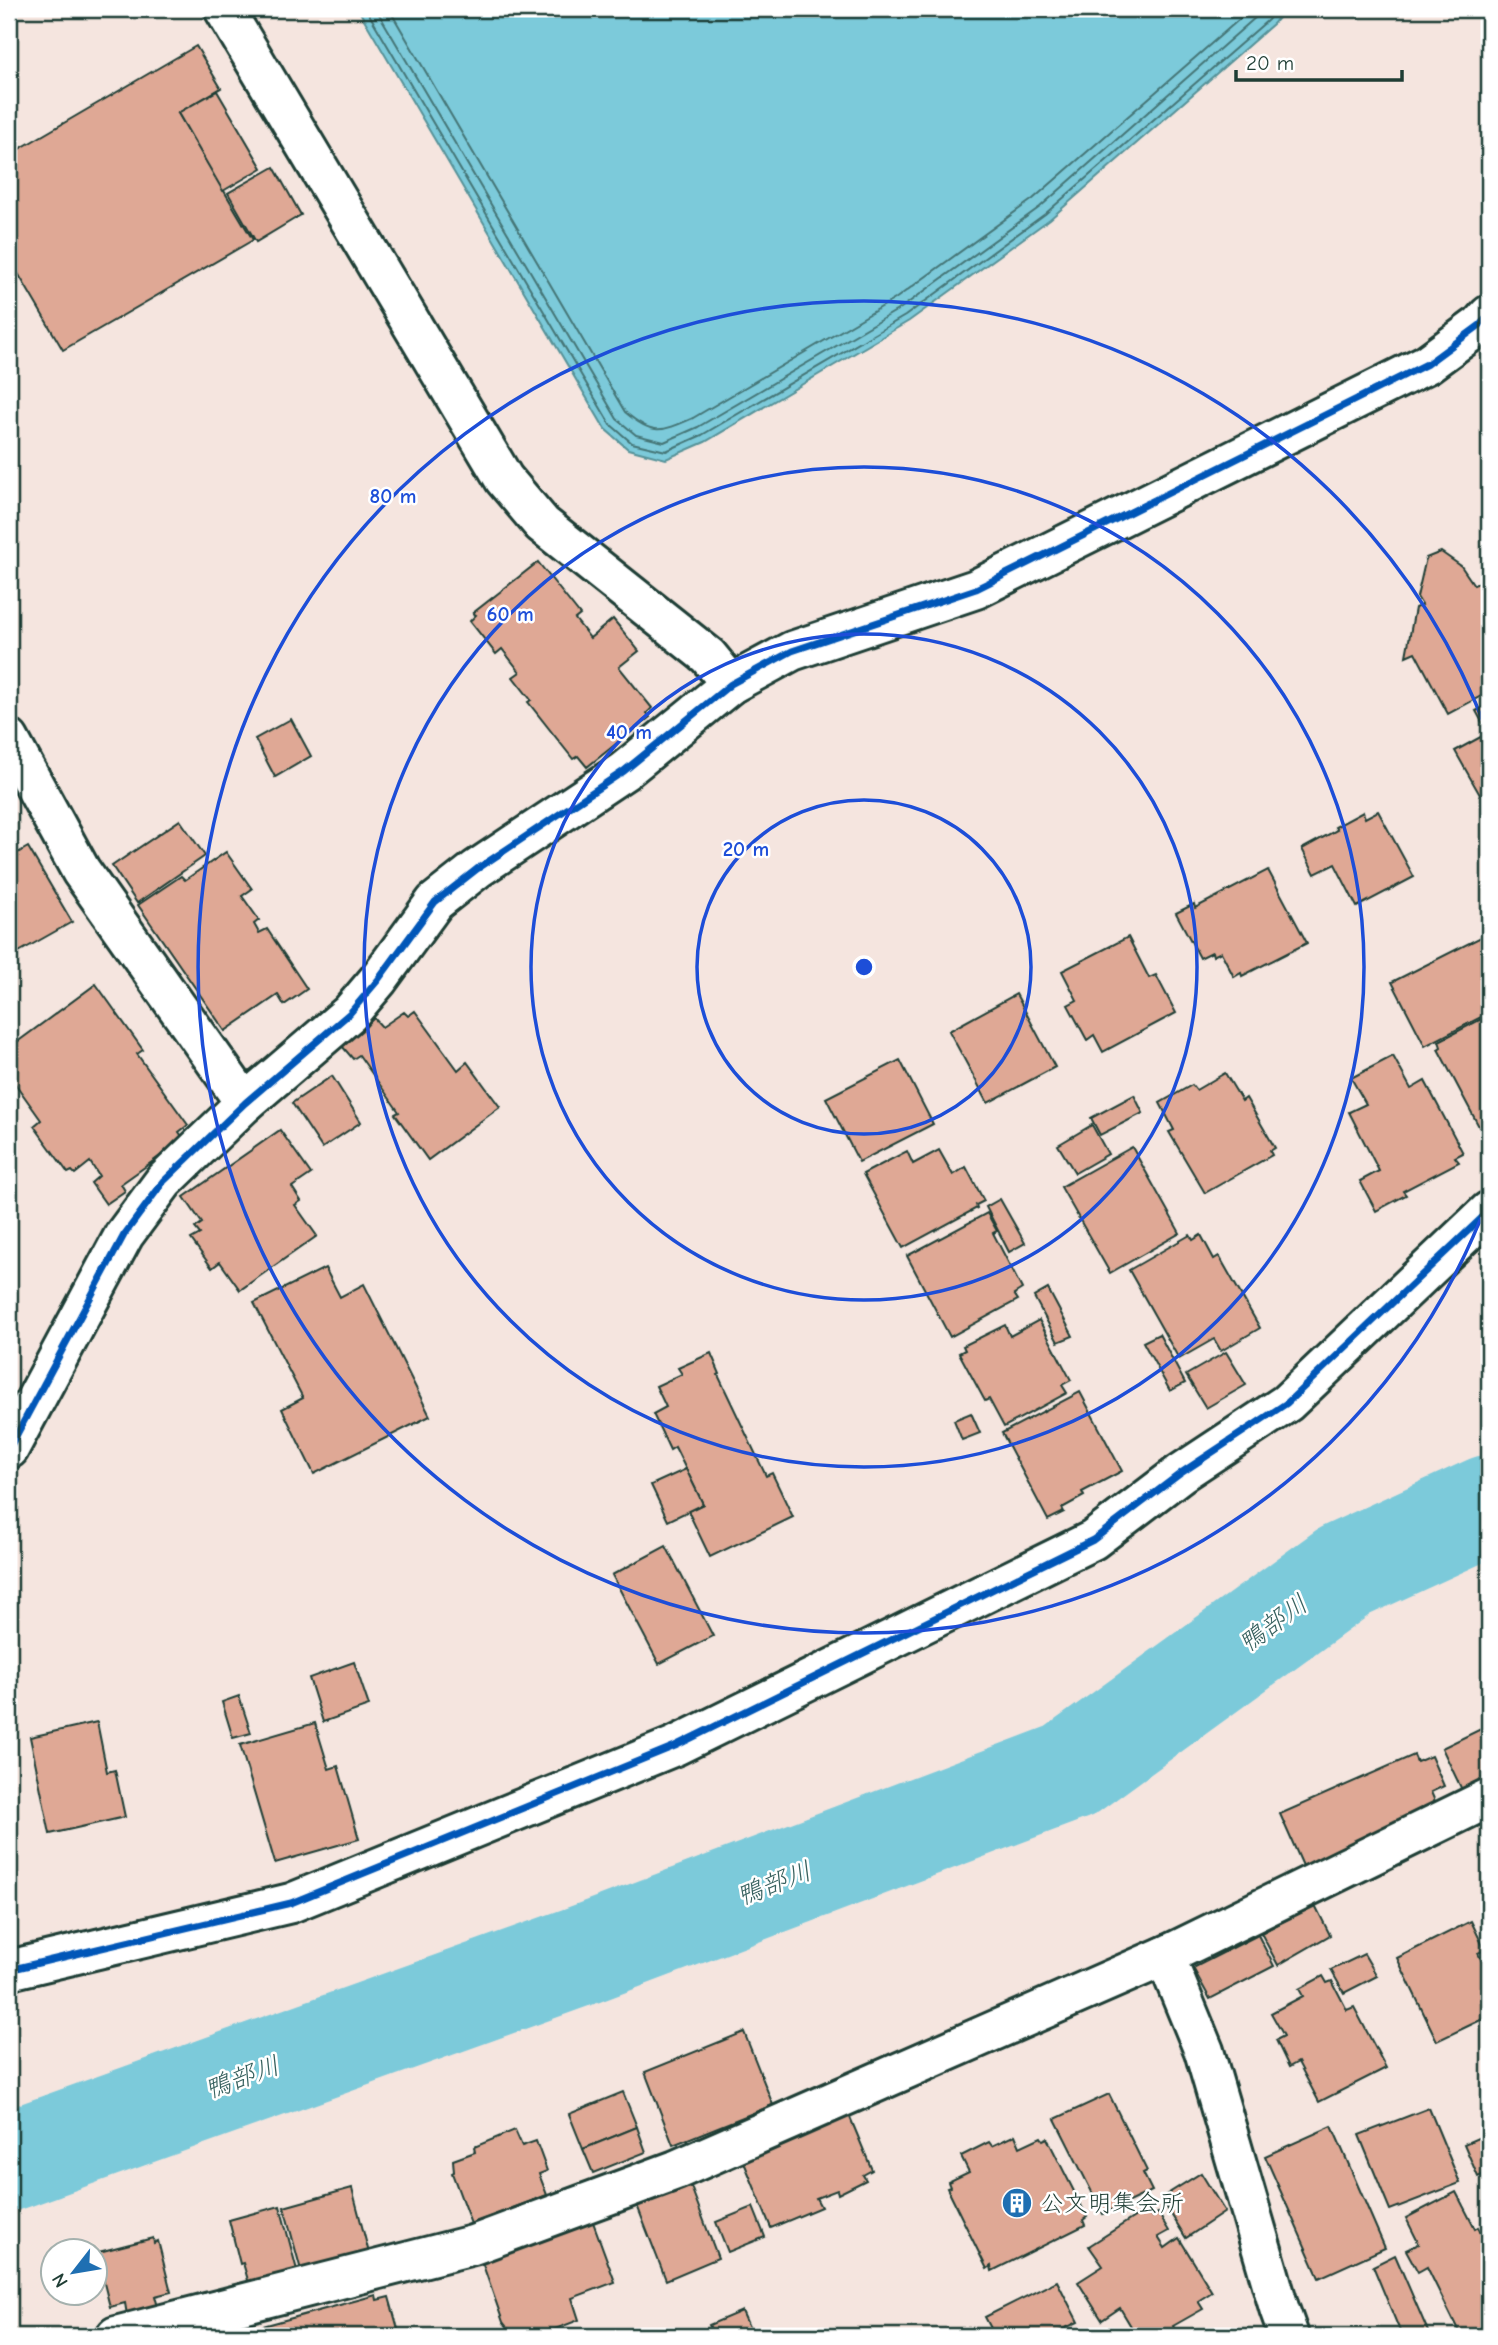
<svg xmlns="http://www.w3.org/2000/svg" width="1498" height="2345" viewBox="0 0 1498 2345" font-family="'Comic Neue','Klee One',sans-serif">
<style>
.water{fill:#7ccada;stroke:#579298;stroke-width:2}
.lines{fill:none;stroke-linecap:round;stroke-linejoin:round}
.shore{stroke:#447576;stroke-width:2}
.river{stroke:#7ccada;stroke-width:100}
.building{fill:#dfa895;stroke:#1f3d34;stroke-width:2}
.minor-casing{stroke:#1f3d34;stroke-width:44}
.minor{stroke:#fff;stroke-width:38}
.cycleway-casing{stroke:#fff;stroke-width:11}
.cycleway{stroke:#0057b8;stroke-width:7}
.ring{fill:none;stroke:#1d4ed8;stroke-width:3.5}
.labels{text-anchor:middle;stroke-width:5;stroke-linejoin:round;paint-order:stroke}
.poi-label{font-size:24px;fill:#1f3d34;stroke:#fff;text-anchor:start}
.water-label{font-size:26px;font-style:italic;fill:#36605e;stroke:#fff}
.centre{fill:#1d4ed8;stroke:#fff;stroke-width:3.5}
.ring-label{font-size:21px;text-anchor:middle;font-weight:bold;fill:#1d4ed8;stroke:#fff;stroke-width:5;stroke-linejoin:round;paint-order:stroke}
</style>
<rect width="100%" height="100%" fill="#f5e5df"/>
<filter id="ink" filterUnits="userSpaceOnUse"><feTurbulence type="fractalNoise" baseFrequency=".0143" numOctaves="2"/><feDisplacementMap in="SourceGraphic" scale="14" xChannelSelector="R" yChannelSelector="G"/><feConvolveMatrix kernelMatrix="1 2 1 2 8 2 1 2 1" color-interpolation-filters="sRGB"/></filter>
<g filter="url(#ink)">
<path class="water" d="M 358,9 L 1285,9 L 1273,24 L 1050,219 L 909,321 L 705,442 L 666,459 L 628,449 L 605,429 Z"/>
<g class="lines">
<g class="shore">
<path d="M 366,9 L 610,424 L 632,443 L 666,451 L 702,435 L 905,316 L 1045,214 L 1268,20 L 1276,9"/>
<path d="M 376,9 L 617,419 L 636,435 L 664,442 L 698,427 L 901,308 L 1040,207 L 1265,9"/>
<path d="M 389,9 L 625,412 C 653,436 661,432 693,418 L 895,299 L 1033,199 L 1251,9"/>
</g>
<path class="river" d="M 9,2161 L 583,1955 L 1070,1771 L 1345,1571 L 1489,1505"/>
</g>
<g class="building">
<path d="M 196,46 L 221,88 L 178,113 L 253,240 L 63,350 L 9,258 L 9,155 Z"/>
<path d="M 217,91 L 262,168 L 223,191 L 178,113 Z"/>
<path d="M 274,167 L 301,215 L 256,242 L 228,193 Z"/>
<path d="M 1441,552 L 1461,566 L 1474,585 L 1483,581 L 1489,592 L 1489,692 L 1448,714 L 1415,652 L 1406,656 L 1415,608 L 1422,605 L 1417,597 L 1426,558 Z"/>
<path d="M 538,562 L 580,615 L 575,619 L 590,638 L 613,619 L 639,651 L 619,667 L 652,708 L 647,713 L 650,717 L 587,767 L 578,756 L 573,759 L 528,702 L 531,700 L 513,677 L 520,672 L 502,649 L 496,654 L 470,621 L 476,615 L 473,613 Z"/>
<path d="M 1489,704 L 1489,790 L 1480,795 L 1455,751 L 1488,733 L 1476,711 Z"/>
<path d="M 291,719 L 311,756 L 275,777 L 255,739 Z"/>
<path d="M 1378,811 L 1414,877 L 1357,907 L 1335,864 L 1315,874 L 1302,849 L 1337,830 L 1335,827 L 1363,812 L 1365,818 Z"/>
<path d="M 180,820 L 205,856 L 137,903 L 112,866 Z"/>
<path d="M 28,847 L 72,922 L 17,953 L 9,938 L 9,858 Z"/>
<path d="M 226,852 L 252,889 L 242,896 L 259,920 L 254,924 L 259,933 L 267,929 L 307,989 L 284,1005 L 278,995 L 225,1031 L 138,905 L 181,876 L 185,880 Z"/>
<path d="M 1268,870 L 1307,943 L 1242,976 L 1241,973 L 1234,977 L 1221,952 L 1213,956 L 1212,952 L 1200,958 L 1176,913 L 1194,904 L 1195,908 Z"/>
<path d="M 1483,936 L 1489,949 L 1489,1013 L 1425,1046 L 1392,982 Z"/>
<path d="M 1128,937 L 1149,978 L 1156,975 L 1176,1013 L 1103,1052 L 1094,1035 L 1087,1040 L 1068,1005 L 1077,1000 L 1062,971 Z"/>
<path d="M 96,984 L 143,1050 L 137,1054 L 188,1125 L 179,1132 L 184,1139 L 121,1184 L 125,1191 L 106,1204 L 91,1183 L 99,1176 L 90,1162 L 75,1174 L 72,1171 L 68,1173 L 34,1126 L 41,1120 L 9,1075 L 9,1048 Z"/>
<path d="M 1016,994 L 1055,1067 L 988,1103 L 949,1031 Z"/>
<path d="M 415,1011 L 458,1070 L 467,1062 L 500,1107 L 428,1160 L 395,1114 L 399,1112 L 359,1055 L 353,1059 L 342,1046 L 374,1018 L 382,1027 L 404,1012 L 408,1016 Z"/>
<path d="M 1489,1015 L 1489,1134 L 1484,1136 L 1438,1049 L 1441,1047 L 1439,1041 Z"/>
<path d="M 1393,1056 L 1411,1089 L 1425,1081 L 1463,1153 L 1455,1157 L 1459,1162 L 1403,1191 L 1406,1195 L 1376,1211 L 1360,1181 L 1379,1171 L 1349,1112 L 1366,1104 L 1351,1078 Z"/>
<path d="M 900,1060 L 933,1124 L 859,1162 L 826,1098 Z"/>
<path d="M 1225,1073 L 1242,1101 L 1246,1098 L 1275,1148 L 1270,1151 L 1272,1155 L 1205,1193 L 1169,1132 L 1174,1130 L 1160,1103 L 1192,1085 L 1196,1090 Z"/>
<path d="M 332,1076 L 361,1122 L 322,1148 L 292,1103 Z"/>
<path d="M 1134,1095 L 1143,1113 L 1100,1135 L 1091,1118 Z"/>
<path d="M 1092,1125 L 1108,1154 L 1075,1173 L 1058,1145 Z"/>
<path d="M 280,1130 L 311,1174 L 292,1187 L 301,1201 L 295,1205 L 317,1236 L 240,1290 L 220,1262 L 212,1268 L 191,1239 L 200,1234 L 195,1228 L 202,1223 L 184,1197 Z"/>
<path d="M 1132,1147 L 1180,1233 L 1110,1273 L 1061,1187 Z"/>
<path d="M 939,1150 L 953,1175 L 966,1167 L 984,1201 L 976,1205 L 977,1208 L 903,1248 L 863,1174 L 907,1151 L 913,1164 Z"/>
<path d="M 1000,1199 L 1025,1243 L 1009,1252 L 986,1207 Z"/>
<path d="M 987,1213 L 997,1231 L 993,1233 L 1022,1289 L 1014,1294 L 1018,1300 L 950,1337 L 907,1256 Z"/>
<path d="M 1190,1235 L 1193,1240 L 1201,1235 L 1214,1259 L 1219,1256 L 1260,1328 L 1221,1351 L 1214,1339 L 1179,1359 L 1129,1270 Z"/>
<path d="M 325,1268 L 340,1297 L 364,1284 L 430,1416 L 314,1474 L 282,1409 L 303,1398 L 254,1303 Z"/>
<path d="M 1048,1289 L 1073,1336 L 1058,1342 L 1034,1297 Z"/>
<path d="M 1039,1320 L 1071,1380 L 1062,1385 L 1067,1393 L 1004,1427 L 989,1399 L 985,1401 L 959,1353 L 965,1350 L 963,1346 L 1005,1325 L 1010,1336 Z"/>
<path d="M 1159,1334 L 1185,1383 L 1170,1391 L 1143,1342 Z"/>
<path d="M 1226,1352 L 1246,1385 L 1206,1408 L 1186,1375 Z"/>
<path d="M 711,1353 L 720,1374 L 718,1375 L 766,1476 L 772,1473 L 793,1517 L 710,1557 L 688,1511 L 703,1504 L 675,1447 L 670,1450 L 653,1414 L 666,1407 L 656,1386 L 682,1374 L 678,1368 Z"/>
<path d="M 1080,1392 L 1122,1471 L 1082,1492 L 1084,1496 L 1062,1508 L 1064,1512 L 1048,1520 L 1002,1433 Z"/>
<path d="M 971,1413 L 980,1433 L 962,1440 L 954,1420 Z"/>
<path d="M 686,1469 L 703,1504 L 668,1521 L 651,1485 Z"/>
<path d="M 666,1546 L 713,1636 L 659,1664 L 612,1575 Z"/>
<path d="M 354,1662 L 369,1706 L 323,1722 L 309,1678 Z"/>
<path d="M 239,1696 L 251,1733 L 233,1738 L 222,1702 Z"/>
<path d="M 97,1722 L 107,1772 L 115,1770 L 125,1817 L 50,1834 L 30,1737 Z"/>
<path d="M 315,1723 L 329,1769 L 338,1766 L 359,1839 L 275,1863 L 240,1745 Z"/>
<path d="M 1489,1725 L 1489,1777 L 1462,1790 L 1442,1748 Z"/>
<path d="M 1414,1755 L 1417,1762 L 1431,1756 L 1444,1786 L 1431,1792 L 1437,1806 L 1303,1866 L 1280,1814 Z"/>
<path d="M 1315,1905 L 1330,1935 L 1278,1965 L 1261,1933 Z"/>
<path d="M 1471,1921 L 1485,1950 L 1478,1953 L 1489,1976 L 1489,2016 L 1437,2041 L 1397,1958 Z"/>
<path d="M 1258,1935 L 1274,1966 L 1210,1999 L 1193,1968 Z"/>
<path d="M 1364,1954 L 1377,1976 L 1344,1993 L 1331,1970 Z"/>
<path d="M 1323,1976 L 1327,1983 L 1332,1981 L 1347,2010 L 1354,2007 L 1386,2068 L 1319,2102 L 1298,2062 L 1289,2067 L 1276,2040 L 1284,2036 L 1271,2013 L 1303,1996 L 1299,1989 Z"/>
<path d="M 744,2032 L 773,2105 L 673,2145 L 645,2072 Z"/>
<path d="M 623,2092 L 637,2127 L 583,2149 L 569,2114 Z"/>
<path d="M 1109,2094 L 1147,2171 L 1143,2173 L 1152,2191 L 1103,2214 L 1055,2119 Z"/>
<path d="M 1429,2108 L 1460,2183 L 1390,2210 L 1359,2135 Z"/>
<path d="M 847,2110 L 872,2170 L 863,2175 L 866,2180 L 838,2194 L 837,2190 L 816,2198 L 821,2207 L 771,2228 L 741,2155 Z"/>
<path d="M 1332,2126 L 1385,2248 L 1319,2278 L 1265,2156 Z"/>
<path d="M 637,2127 L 646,2152 L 593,2173 L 583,2149 Z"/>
<path d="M 515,2130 L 522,2146 L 536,2141 L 547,2171 L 539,2174 L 547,2195 L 471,2224 L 452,2173 L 454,2172 L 453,2160 L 475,2152 L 474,2147 Z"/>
<path d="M 1487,2134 L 1489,2140 L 1489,2172 L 1478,2177 L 1464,2144 Z"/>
<path d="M 1015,2135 L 1020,2147 L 1041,2137 L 1043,2140 L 1047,2138 L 1087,2217 L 1083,2220 L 1085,2225 L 992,2271 L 991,2266 L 987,2269 L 947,2188 L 950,2187 L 948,2182 L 969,2172 L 961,2156 L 989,2142 L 992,2146 Z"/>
<path d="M 1201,2173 L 1225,2212 L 1186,2238 L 1161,2198 Z"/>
<path d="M 688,2179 L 718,2258 L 666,2280 L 635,2200 Z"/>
<path d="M 352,2188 L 369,2253 L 302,2274 L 284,2207 Z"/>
<path d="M 1456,2192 L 1475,2229 L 1478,2227 L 1489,2250 L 1489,2327 L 1470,2336 L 1461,2336 L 1427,2267 L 1418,2272 L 1406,2250 L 1419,2244 L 1406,2218 Z"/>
<path d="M 280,2206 L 298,2274 L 250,2287 L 243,2263 L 240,2264 L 229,2220 Z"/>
<path d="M 753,2207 L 765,2237 L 728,2252 L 716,2222 Z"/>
<path d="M 1147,2209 L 1152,2217 L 1158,2213 L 1169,2231 L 1158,2237 L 1165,2248 L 1179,2238 L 1212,2292 L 1198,2301 L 1203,2309 L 1173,2326 L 1179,2336 L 1131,2336 L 1127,2331 L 1132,2328 L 1120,2308 L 1102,2320 L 1078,2282 L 1103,2266 L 1089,2246 Z"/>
<path d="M 593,2222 L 615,2282 L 572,2298 L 579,2320 L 537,2336 L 514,2336 L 503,2322 L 482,2262 Z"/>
<path d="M 153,2238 L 154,2243 L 158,2241 L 171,2292 L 155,2296 L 158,2307 L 127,2315 L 125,2303 L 110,2307 L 97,2255 L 100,2254 L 99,2252 Z"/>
<path d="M 1395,2255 L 1430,2336 L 1391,2336 L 1400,2331 L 1373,2266 Z"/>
<path d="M 1057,2281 L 1078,2322 L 1049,2336 L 995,2336 L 985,2317 Z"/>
<path d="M 376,2295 L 377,2300 L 389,2297 L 400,2336 L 266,2336 L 263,2326 Z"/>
<path d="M 742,2311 L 753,2336 L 714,2336 L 709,2325 Z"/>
</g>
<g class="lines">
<g class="minor-casing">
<g id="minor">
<path d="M 224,9 L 504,479 L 542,524 L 708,656 L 731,684"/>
<path d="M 9,739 L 81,871 L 245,1103"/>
<path d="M 9,1449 L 124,1235 L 164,1181 L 245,1103 L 350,1013 L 378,980 L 435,902 L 477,869 L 624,771 L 731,684 L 792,651 L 976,589 L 1427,364 L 1480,325 L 1489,315"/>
<path d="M 1165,1956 L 1204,2051 L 1279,2308 L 1289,2336"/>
<path d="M 9,1970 L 291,1903 L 675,1746 L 1093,1540 L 1181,1473 L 1287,1403 L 1489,1211"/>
<path d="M 116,2336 L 473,2245 L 676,2170 L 1165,1956 L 1489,1798"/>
</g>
</g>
<use href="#minor" class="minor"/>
<g class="cycleway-casing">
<g id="cycleway">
<path d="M 9,1449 L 124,1235 L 164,1181 L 245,1103 L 350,1013 L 378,980 L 435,902 L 477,869 L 624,771 L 731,684 L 792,651 L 976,589 L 1427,364 L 1480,325 L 1489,315"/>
<path d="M 9,1970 L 291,1903 L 675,1746 L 1093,1540 L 1181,1473 L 1287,1403 L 1489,1211"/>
</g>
</g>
<use href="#cycleway" class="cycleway"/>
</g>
</g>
<g class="ring">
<circle cx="864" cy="967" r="167"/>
<circle cx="864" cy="967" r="333"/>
<circle cx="864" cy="967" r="500"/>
<path d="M1488 1200A666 666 0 1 1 1488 734"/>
</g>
<defs>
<g id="building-disc" transform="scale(1.575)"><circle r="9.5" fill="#1f6fb2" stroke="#fff"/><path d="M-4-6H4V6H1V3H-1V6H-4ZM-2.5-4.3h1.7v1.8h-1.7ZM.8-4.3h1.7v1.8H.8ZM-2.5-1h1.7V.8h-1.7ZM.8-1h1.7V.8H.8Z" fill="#fff"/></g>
</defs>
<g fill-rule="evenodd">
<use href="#building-disc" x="1017" y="2203"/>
</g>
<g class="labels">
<g class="poi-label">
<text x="1040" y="2211">公文明集会所</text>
</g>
<g class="water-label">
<text transform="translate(1273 1623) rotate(-36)" y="9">鴨部川</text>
<text transform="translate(774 1883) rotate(-21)" y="9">鴨部川</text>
<text transform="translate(242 2077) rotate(-20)" y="9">鴨部川</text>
</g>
</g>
<circle cx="864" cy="967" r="10" class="centre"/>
<g class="ring-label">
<text x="393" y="503">80 m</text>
<text x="510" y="621">60 m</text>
<text x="629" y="739">40 m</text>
<text x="746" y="856">20 m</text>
</g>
<rect width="1498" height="2345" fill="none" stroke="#fff" stroke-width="35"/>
<rect x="18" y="18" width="1463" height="2310" fill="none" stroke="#1f3d34" stroke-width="2.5" filter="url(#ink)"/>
<g transform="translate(74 2272) rotate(239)"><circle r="33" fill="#ffffff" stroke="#a5b1ae" stroke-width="2"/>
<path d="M0-5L12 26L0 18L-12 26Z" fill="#1f6fb2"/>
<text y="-10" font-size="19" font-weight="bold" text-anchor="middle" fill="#1f3d34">N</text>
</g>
<path d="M1236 70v10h166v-10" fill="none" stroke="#1f3d34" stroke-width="3.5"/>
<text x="1246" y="70" font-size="21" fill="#1f3d34" stroke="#ffffff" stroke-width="5" paint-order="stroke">20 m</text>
</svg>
